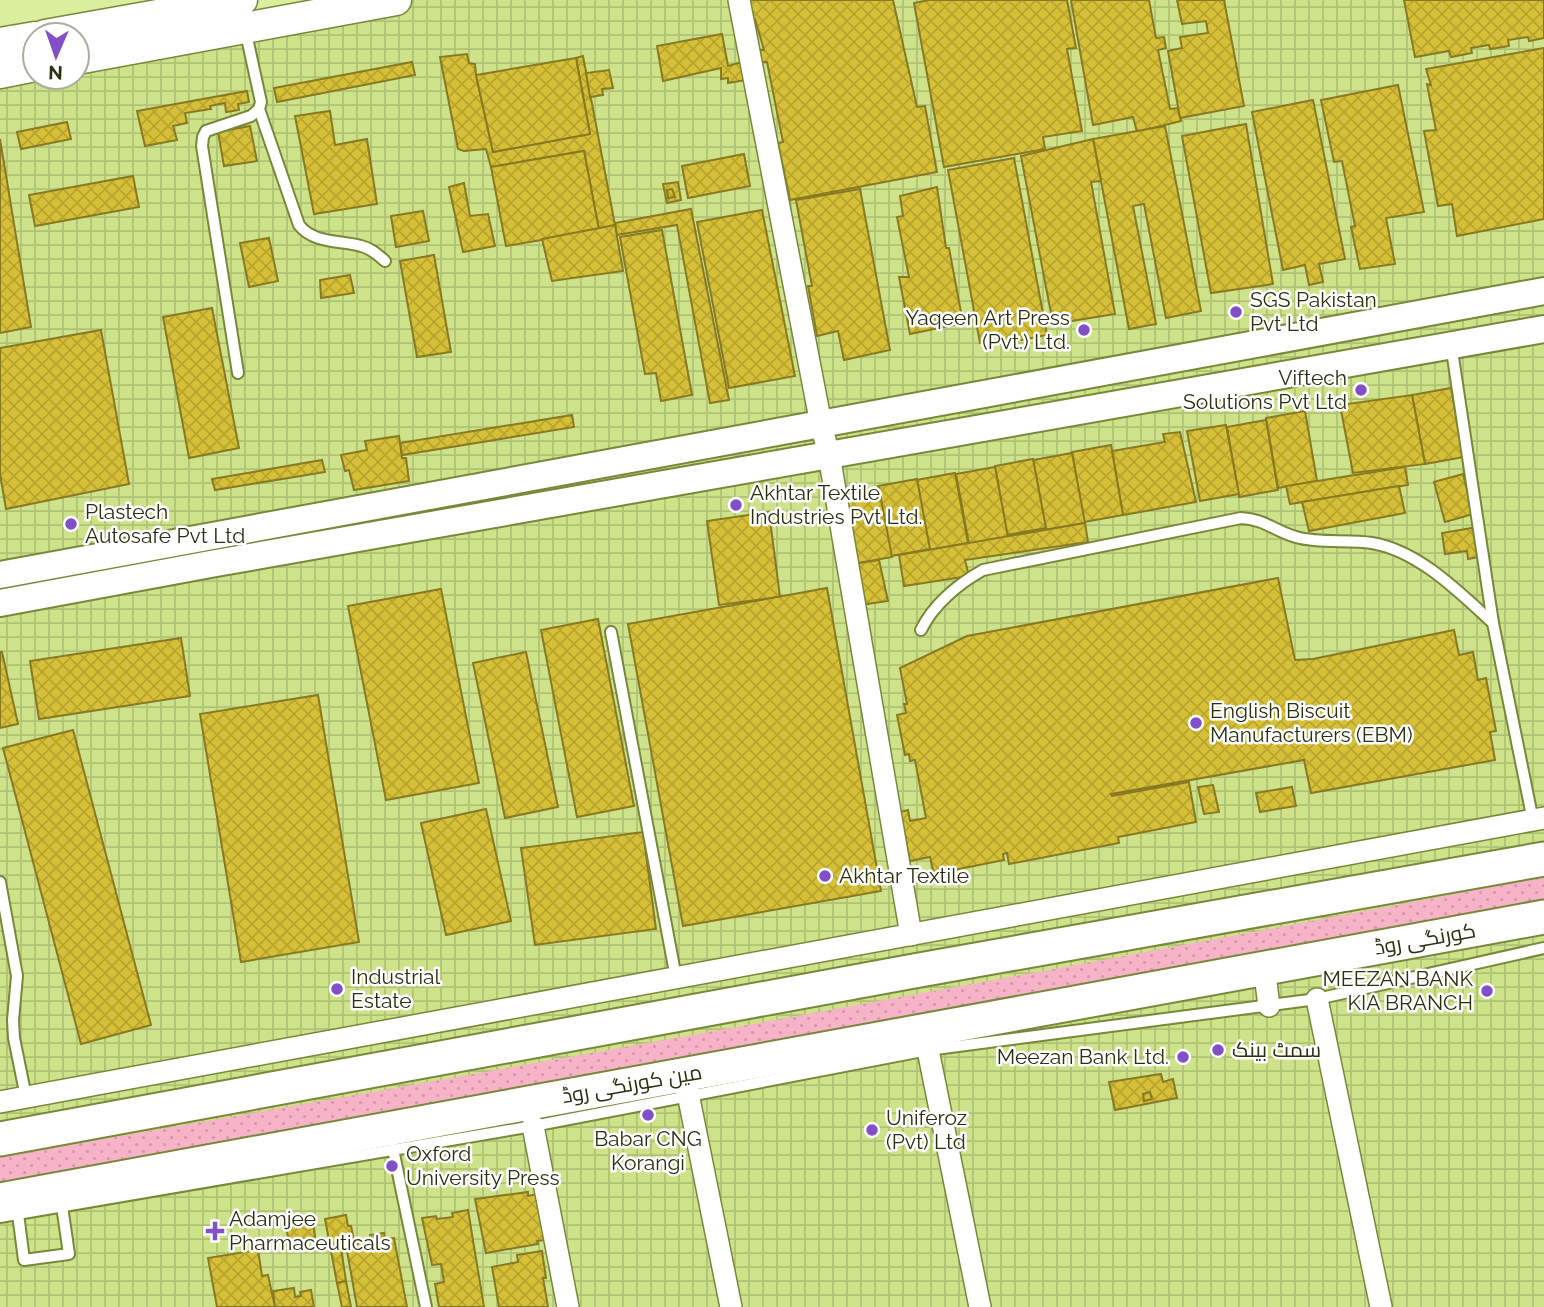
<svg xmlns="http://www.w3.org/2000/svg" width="1544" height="1307" viewBox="0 0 1544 1307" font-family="Raleway,Cairo,sans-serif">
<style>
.industrial{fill:url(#industrial-grid)}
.grass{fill:url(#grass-dots)}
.building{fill:url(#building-cross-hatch);stroke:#887a22;stroke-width:2}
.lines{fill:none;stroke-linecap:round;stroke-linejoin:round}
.service-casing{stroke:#778839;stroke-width:14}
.minor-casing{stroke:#778839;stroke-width:24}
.tertiary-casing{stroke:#778839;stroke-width:30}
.secondary-casing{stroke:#778839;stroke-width:33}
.primary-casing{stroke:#778839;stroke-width:37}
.service{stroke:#fff;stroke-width:10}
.minor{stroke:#fff;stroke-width:21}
.tertiary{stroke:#fff;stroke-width:26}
.secondary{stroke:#fff;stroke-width:30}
.primary{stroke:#fff;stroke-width:33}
.poi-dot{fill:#824fc7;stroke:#fff;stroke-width:2.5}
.labels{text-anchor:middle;stroke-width:5;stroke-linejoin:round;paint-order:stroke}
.poi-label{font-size:21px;fill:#29300f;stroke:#fff;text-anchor:start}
.street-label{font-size:21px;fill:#29300f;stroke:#fff}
</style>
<defs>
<pattern id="industrial-grid" width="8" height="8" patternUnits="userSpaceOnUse" patternTransform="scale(1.75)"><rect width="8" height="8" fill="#cde289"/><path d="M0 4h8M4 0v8" fill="none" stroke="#b0c275"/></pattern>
<pattern id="grass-dots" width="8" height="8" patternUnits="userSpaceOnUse" patternTransform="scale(1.75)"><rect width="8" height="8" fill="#f7b3c7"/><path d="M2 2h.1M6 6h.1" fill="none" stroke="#d49aaa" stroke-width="1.8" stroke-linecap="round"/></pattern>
<pattern id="building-cross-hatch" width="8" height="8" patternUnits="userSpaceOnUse" patternTransform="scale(1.75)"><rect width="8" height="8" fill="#d6c037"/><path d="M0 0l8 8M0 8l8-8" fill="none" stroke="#b8a52f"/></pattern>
</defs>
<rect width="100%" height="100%" fill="#daee9d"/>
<path class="industrial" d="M 332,0 L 1544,0 L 1544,1307 L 0,1307 L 0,52 L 35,77 L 77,77 L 77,40 Z"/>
<path class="grass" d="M 1544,877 L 1544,901 L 1270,954 L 0,1182 L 0,1157 C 515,1068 1030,975 1544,877 Z"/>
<g class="building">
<path d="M 750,0 L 893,0 L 917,107 L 925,106 L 937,172 L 790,200 L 778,143 L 783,142 L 767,62 L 761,62 L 759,50 L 764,50 L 755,19 L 750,19 Z"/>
<path d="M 929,0 L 1067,0 L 1076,48 L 1067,49 L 1082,131 L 1043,137 L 1045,149 L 944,167 L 914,3 Z"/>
<path d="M 1071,0 L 1149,0 L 1156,38 L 1164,37 L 1166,48 L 1158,50 L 1170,109 L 1178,108 L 1181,121 L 1137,132 L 1133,117 L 1093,125 Z"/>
<path d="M 1177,0 L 1224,0 L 1244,106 L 1180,118 L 1168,51 L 1182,48 L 1180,37 L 1208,33 L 1206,21 L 1182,24 Z"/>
<path d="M 1404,0 L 1544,0 L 1544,38 L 1529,41 L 1528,37 L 1508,40 L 1509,46 L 1490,49 L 1489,45 L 1471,48 L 1472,53 L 1451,57 L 1449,51 L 1415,57 Z"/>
<path d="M 722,34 L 728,66 L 742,62 L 746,80 L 728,83 L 728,78 L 721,79 L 721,68 L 663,81 L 657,46 Z"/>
<path d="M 1544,48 L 1544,219 L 1457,236 L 1452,204 L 1438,206 L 1424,131 L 1436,130 L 1427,84 L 1431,85 L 1426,69 Z"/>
<path d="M 467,54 L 469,63 L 475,64 L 476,75 L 493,152 L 590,134 L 576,58 L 583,56 L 615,225 L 599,230 L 584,151 L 491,167 L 486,149 L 464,151 L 458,149 L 440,57 Z"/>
<path d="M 576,58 L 590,134 L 493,152 L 476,75 Z"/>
<path d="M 412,62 L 415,75 L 277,102 L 274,88 Z"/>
<path d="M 609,70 L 613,88 L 602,89 L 603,95 L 590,97 L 586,73 Z"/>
<path d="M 1398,85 L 1424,212 L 1386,218 L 1395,264 L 1360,269 L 1351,227 L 1355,226 L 1342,161 L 1334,162 L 1321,100 Z"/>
<path d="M 247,91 L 249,102 L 238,104 L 239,110 L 226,112 L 225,103 L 210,106 L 211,109 L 185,113 L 187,123 L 173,126 L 177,140 L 145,146 L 137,111 Z"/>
<path d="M 1313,100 L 1345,259 L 1319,264 L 1323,282 L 1309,285 L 1305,265 L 1283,270 L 1252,112 Z"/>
<path d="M 330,111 L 335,145 L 367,139 L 377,204 L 314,214 L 295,116 Z"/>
<path d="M 67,122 L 71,139 L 21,149 L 17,132 Z"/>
<path d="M 1246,124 L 1273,284 L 1211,293 L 1182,136 Z"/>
<path d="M 250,126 L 257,161 L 224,166 L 218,132 Z"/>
<path d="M 1165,126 L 1201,311 L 1166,318 L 1144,204 L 1133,206 L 1156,324 L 1129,329 L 1093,139 Z"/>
<path d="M 0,139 L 31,327 L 0,333 Z"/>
<path d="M 1093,139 L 1101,181 L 1091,182 L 1115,314 L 1053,324 L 1021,156 Z"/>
<path d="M 584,151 L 599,230 L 506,246 L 491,167 Z"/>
<path d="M 744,154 L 750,186 L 688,198 L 682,166 Z"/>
<path d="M 1014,158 L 1047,335 L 1005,343 L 1005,339 L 998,340 L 997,336 L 985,338 L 985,342 L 980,343 L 948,170 Z"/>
<path d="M 133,176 L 139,207 L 35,226 L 29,195 Z"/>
<path d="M 678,182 L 681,200 L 667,203 L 663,184 Z"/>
<path d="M 464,183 L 470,216 L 488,214 L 495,246 L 463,252 L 449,187 Z"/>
<path d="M 937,187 L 946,248 L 949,248 L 963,323 L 910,334 L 899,277 L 909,277 L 897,217 L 903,216 L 900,196 Z"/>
<path d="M 672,189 L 675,197 L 668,198 L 667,190 Z"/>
<path d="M 860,189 L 890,350 L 844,360 L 838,331 L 817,336 L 808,286 L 812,286 L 796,200 Z"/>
<path d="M 691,209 L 729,400 L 710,403 L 677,225 L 617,235 L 615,223 Z"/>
<path d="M 762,210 L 795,376 L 729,388 L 697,222 Z"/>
<path d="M 423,211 L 429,241 L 396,247 L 391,216 Z"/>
<path d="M 615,225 L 623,271 L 552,281 L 542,239 Z"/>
<path d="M 662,230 L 692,395 L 661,401 L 656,373 L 645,374 L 620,237 Z"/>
<path d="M 269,238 L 278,281 L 249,287 L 240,243 Z"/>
<path d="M 434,255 L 451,352 L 417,357 L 400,261 Z"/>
<path d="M 350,275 L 354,293 L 321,298 L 320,280 Z"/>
<path d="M 212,308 L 239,448 L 189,458 L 163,317 Z"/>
<path d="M 101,330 L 129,484 L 6,509 L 0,474 L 0,348 Z"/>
<path d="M 1451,388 L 1464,457 L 1425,464 L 1412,395 Z"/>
<path d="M 1412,395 L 1425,464 L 1353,473 L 1340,405 Z"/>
<path d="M 1305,411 L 1317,481 L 1278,488 L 1266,418 Z"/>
<path d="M 572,415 L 574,427 L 402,455 L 400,443 Z"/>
<path d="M 1266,420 L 1278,490 L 1239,497 L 1227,427 Z"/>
<path d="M 1226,425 L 1239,494 L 1200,501 L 1187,431 Z"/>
<path d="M 1180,432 L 1196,502 L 1123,515 L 1112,451 L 1165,442 L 1163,434 Z"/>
<path d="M 399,436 L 402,458 L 406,458 L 409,481 L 354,490 L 349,470 L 345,471 L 341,455 L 367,450 L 365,441 Z"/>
<path d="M 1111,445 L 1123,515 L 1084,522 L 1072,452 Z"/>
<path d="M 1072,453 L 1085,523 L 1046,530 L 1033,460 Z"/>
<path d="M 1033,459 L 1046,528 L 1007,535 L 995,466 Z"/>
<path d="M 322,460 L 325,472 L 215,490 L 212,479 Z"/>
<path d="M 995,467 L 1008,537 L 969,544 L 956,474 Z"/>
<path d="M 1405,467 L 1408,485 L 1290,504 L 1286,486 Z"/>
<path d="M 955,473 L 968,543 L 929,550 L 916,480 Z"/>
<path d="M 1463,474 L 1473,514 L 1445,522 L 1434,482 Z"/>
<path d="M 917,479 L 930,549 L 891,556 L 878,486 Z"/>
<path d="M 1399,486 L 1405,513 L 1309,531 L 1302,502 Z"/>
<path d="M 879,488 L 892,557 L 853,564 L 840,494 Z"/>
<path d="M 769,512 L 780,597 L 719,605 L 707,521 Z"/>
<path d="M 1085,523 L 1088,542 L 965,560 L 969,576 L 904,586 L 899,555 Z"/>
<path d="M 1478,527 L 1484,556 L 1468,559 L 1467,551 L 1445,554 L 1442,533 Z"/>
<path d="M 879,560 L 888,601 L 860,605 L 853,564 Z"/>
<path d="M 1278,578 L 1295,660 L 1313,659 L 1454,630 L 1459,655 L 1473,652 L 1478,680 L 1486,678 L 1496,731 L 1490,732 L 1495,760 L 1311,793 L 1304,760 L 1111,794 L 1112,796 L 1189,782 L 1196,822 L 1118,837 L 1119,843 L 1009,864 L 1007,853 L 1003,854 L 1004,860 L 934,874 L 930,857 L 910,861 L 900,812 L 908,810 L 910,821 L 926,818 L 915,760 L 910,761 L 909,754 L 905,755 L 897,715 L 906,713 L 904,704 L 907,704 L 900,668 L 967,636 Z"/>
<path d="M 827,588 L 881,891 L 683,926 L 628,624 Z"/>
<path d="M 441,589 L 479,783 L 386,800 L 348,606 Z"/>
<path d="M 598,619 L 634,806 L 577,817 L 541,630 Z"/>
<path d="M 181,638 L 190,696 L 39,719 L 30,661 Z"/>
<path d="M 0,652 L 2,652 L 18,724 L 0,728 Z"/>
<path d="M 526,652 L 558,807 L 505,818 L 473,663 Z"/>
<path d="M 318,695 L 359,942 L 241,962 L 200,714 Z"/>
<path d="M 73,730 L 151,1025 L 81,1044 L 3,748 Z"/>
<path d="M 1213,785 L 1219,812 L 1204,814 L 1198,787 Z"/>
<path d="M 1292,787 L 1296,806 L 1260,812 L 1256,793 Z"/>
<path d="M 486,809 L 511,921 L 446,935 L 421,823 Z"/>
<path d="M 643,832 L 656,929 L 535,945 L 521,848 Z"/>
<path d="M 1161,1074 L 1163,1082 L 1173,1079 L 1177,1098 L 1115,1110 L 1109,1082 Z"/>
<path d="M 1150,1092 L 1152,1099 L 1144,1101 L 1143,1094 Z"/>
<path d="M 528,1192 L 528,1196 L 537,1194 L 545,1240 L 537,1241 L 538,1244 L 486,1253 L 475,1199 Z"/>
<path d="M 468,1210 L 484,1307 L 439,1307 L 435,1284 L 444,1282 L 441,1264 L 432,1265 L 422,1218 L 436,1216 L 437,1219 L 453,1217 L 452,1213 Z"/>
<path d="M 346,1215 L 348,1226 L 351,1226 L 354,1240 L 340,1242 L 346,1281 L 337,1283 L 325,1219 Z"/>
<path d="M 313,1223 L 315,1237 L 289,1241 L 286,1227 Z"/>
<path d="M 384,1233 L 385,1239 L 394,1238 L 407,1307 L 357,1307 L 346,1245 L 371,1242 L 370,1235 Z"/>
<path d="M 258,1250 L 262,1276 L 268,1275 L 275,1307 L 217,1307 L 208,1258 Z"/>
<path d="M 542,1251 L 546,1278 L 543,1278 L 548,1307 L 499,1307 L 492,1267 L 518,1262 L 517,1255 Z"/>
<path d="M 346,1281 L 351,1307 L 342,1307 L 337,1283 Z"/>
<path d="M 294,1288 L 295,1297 L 301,1296 L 300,1292 L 311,1290 L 314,1307 L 275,1307 L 273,1291 Z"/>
</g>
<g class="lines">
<g class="service-casing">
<g id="service">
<path d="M 259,109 L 299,225 C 314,244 340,240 361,246 C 371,248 378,255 385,261"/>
<path d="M 1451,344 L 1493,623 L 1533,821"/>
<path d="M 238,373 L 202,146 L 203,137 L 206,131 L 251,116 L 259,109 L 261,102 L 245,29"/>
<path d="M 921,630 C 933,605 958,584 983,570 L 1241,518 C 1264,519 1275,531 1296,537 C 1320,544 1348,539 1372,543 C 1419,551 1459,592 1493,623"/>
<path d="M 611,632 L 676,978"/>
<path d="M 0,882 L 17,976 L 13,1020 L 14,1038 L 26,1097"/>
<path d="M 393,1149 L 426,1307"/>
<path d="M 18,1214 L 24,1260 L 69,1254 L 62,1206"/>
<path d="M 0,1217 L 533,1126 L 928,1050 L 1317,999 L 1544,948"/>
</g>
</g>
<g class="minor-casing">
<g id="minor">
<path d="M 739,0 L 821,424 L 829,455 L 911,935"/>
<path d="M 1264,967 L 1269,1006"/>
<path d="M 1317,999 L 1381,1307"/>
<path d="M 928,1050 L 980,1307"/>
<path d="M 684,1074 L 731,1307"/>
<path d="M 0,1102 L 1544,818"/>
<path d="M 533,1126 L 568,1307"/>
</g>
</g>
<g class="tertiary-casing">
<g id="tertiary">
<path d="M 0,575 L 1544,291"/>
<path d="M 0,603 L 216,563 L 1544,329"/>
</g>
</g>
<g class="secondary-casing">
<g id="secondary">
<path d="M 45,35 L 242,0"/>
<path d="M 0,43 L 35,37"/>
<path d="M 77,59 L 396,0"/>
<path d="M 0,73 L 35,66"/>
</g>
</g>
<g class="primary-casing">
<g id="primary">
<path d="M 0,1139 L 914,971 L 1544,859"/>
<path d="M 0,1200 L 1544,917"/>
</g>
</g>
<use href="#service" class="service"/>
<use href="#minor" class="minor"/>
<use href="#tertiary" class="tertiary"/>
<use href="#secondary" class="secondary"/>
<use href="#primary" class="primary"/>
</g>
<g class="poi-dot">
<circle cx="1236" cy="312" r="7"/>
<circle cx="1084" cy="330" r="7"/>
<circle cx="1361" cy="390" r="7"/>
<circle cx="736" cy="505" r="7"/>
<circle cx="71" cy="524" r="7"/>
<circle cx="1196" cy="723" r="7"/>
<circle cx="825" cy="876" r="7"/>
<circle cx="337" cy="989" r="7"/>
<circle cx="1487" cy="991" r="7"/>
<circle cx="1218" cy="1050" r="7"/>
<circle cx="1183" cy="1057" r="7"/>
<circle cx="648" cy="1115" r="7"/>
<circle cx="872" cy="1130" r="7"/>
<circle cx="392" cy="1166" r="7"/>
<path d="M211.5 1220.5h7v7h7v7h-7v7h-7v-7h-7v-7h7z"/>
</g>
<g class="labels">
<g class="poi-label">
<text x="1250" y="307">SGS Pakistan<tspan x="1250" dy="24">Pvt Ltd</tspan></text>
<text x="1070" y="325" text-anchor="end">Yaqeen Art Press<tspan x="1070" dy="24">(Pvt.) Ltd.</tspan></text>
<text x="1347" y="385" text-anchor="end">Viftech<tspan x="1347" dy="24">Solutions Pvt Ltd</tspan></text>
<text x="750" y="500">Akhtar Textile<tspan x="750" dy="24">Industries Pvt Ltd.</tspan></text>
<text x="85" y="519">Plastech<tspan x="85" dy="24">Autosafe Pvt Ltd</tspan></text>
<text x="1210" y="718">English Biscuit<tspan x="1210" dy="24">Manufacturers (EBM)</tspan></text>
<text x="839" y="883">Akhtar Textile</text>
<text x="351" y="984">Industrial<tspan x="351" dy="24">Estate</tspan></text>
<text x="1473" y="986" text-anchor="end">MEEZAN BANK<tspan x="1473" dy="24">KIA BRANCH</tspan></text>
<text x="1232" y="1057">سمٹ بینک</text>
<text x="1169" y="1064" text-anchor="end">Meezan Bank Ltd.</text>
<text x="886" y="1125">Uniferoz<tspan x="886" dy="24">(Pvt) Ltd</tspan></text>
<text x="648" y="1146" text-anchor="middle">Babar CNG<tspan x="648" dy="24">Korangi</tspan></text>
<text x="406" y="1161">Oxford<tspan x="406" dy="24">University Press</tspan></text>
<text x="229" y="1226">Adamjee<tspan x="229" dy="24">Pharmaceuticals</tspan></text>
</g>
<g class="street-label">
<text transform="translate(1425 939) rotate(-10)" y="7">کورنگی روڈ</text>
<text transform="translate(632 1084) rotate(-10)" y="7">مین کورنگی روڈ</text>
</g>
</g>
<g transform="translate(56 56) rotate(182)"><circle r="33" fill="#ffffff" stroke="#a9ac9f" stroke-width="2"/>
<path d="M0-5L12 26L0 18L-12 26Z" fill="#824fc7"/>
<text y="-10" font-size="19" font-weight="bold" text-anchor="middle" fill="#29300f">N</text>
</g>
</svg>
